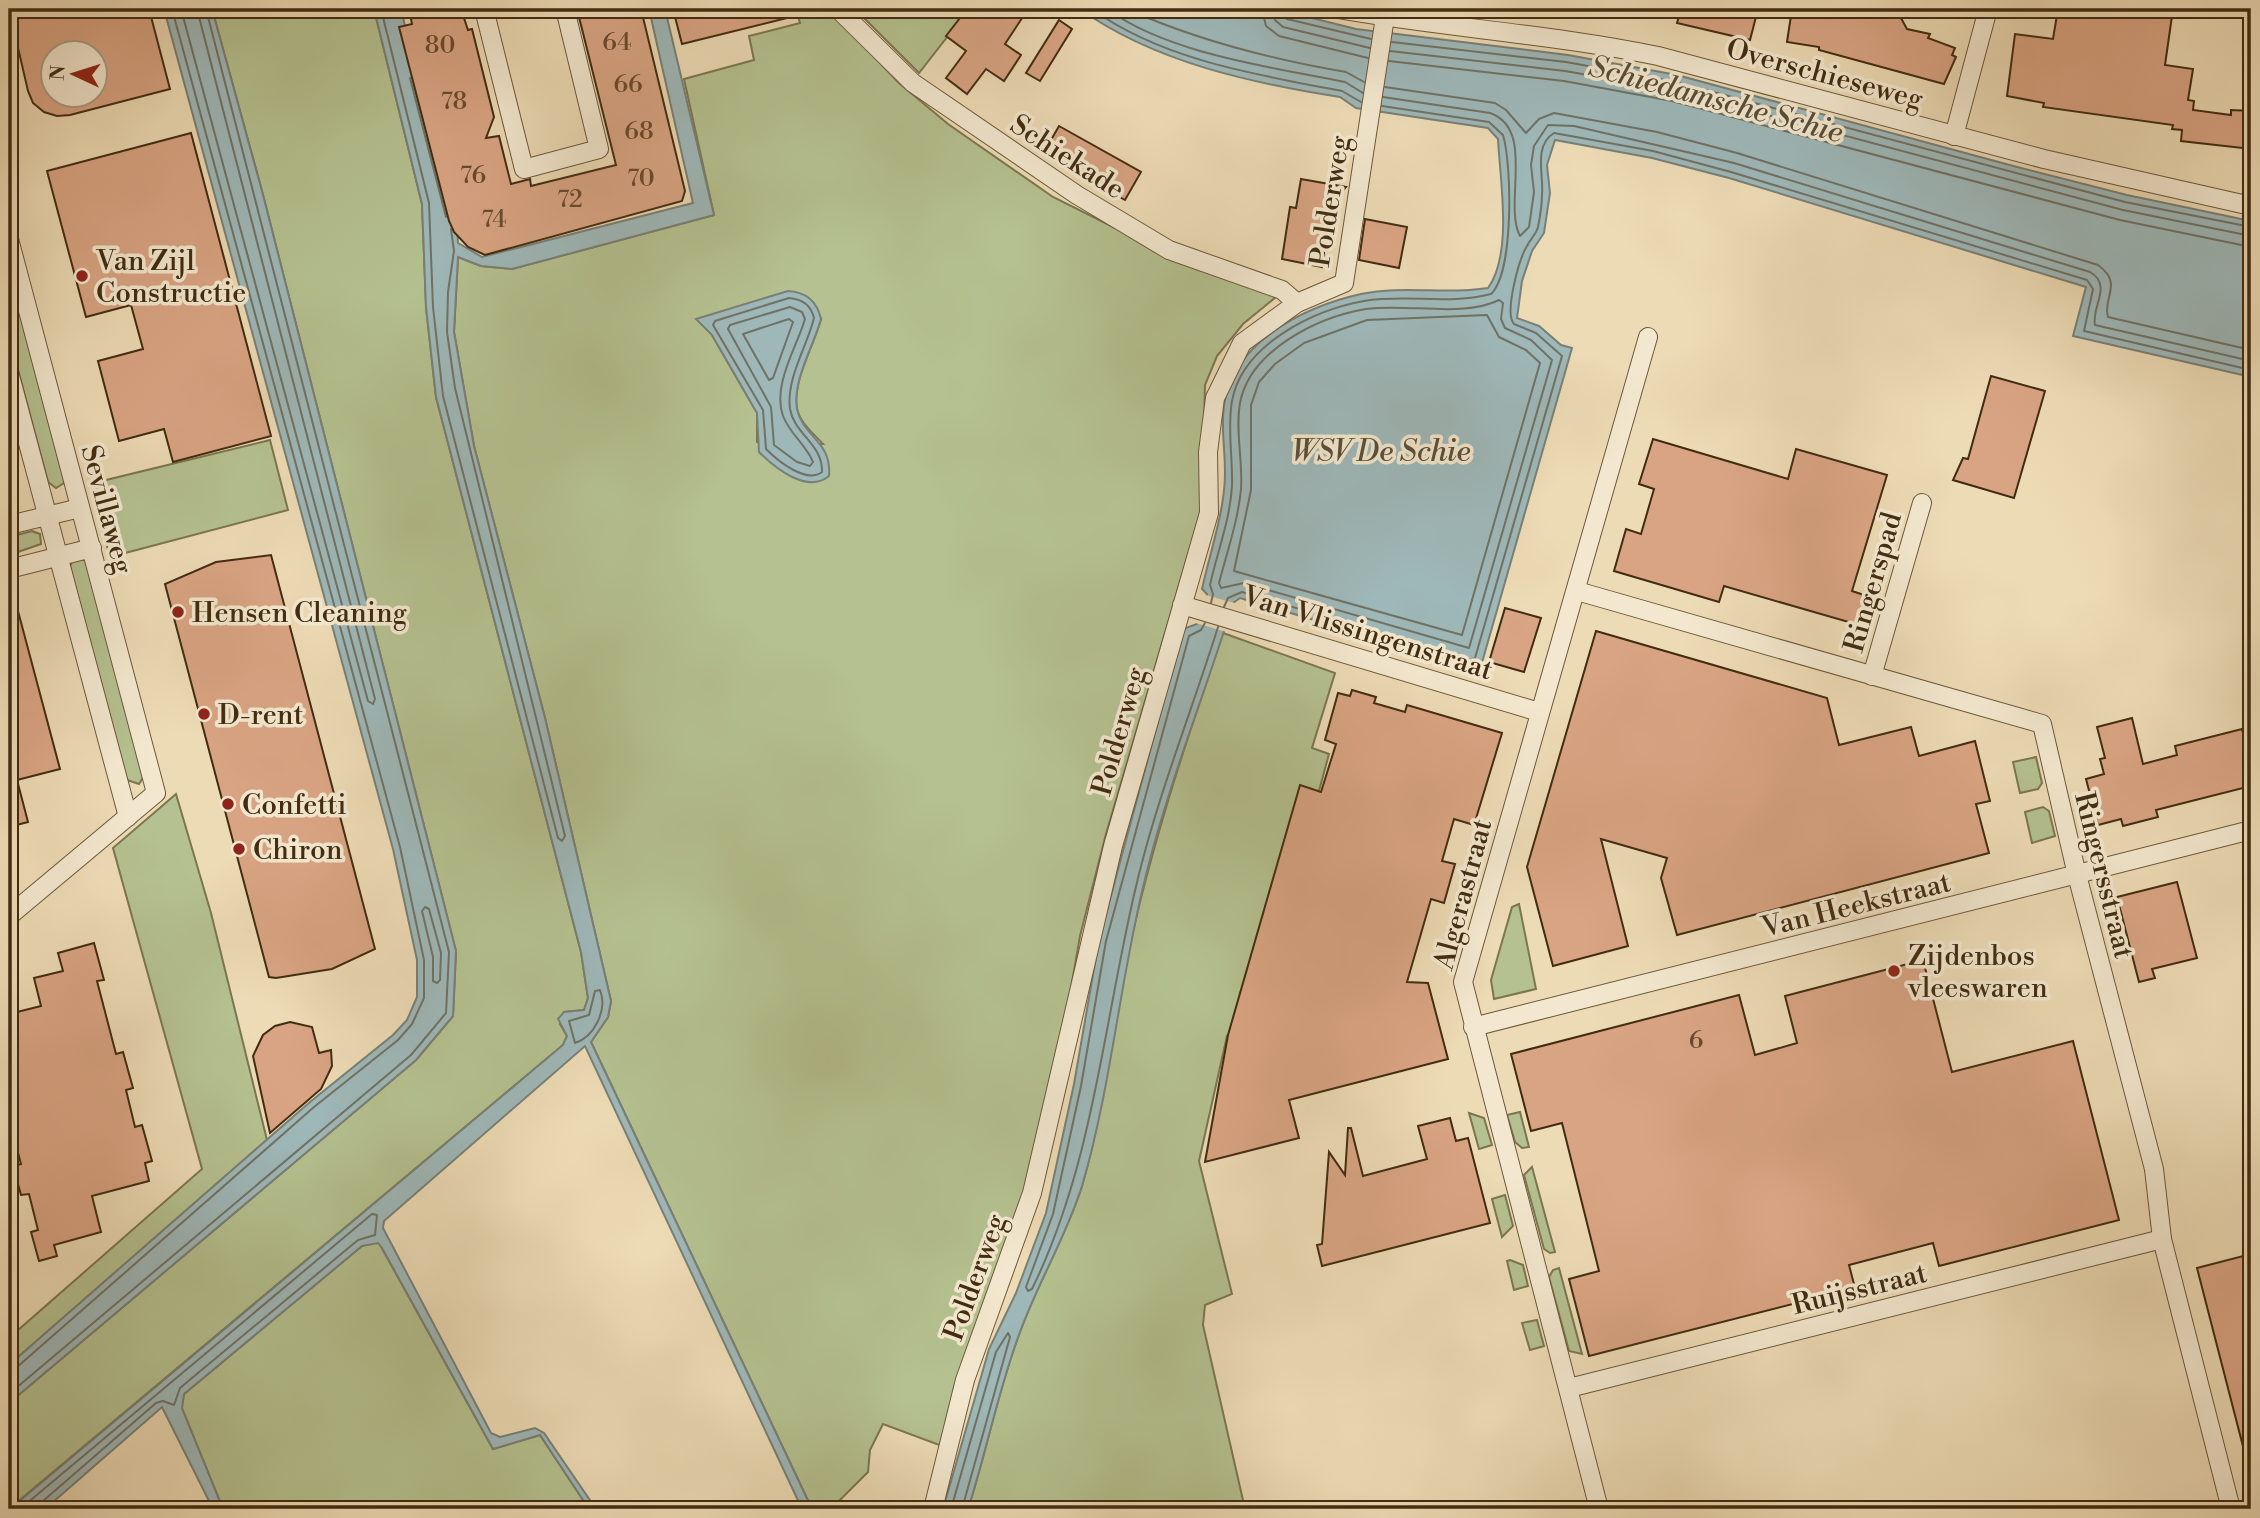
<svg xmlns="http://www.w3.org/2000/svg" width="2260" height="1518" viewBox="0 0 2260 1518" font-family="'Libre Bodoni',serif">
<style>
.green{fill:#b5c190;stroke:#7c7650;stroke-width:2;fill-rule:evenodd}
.water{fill:#9eb8b9;stroke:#798076;stroke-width:2}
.pier{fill:#eddbb5}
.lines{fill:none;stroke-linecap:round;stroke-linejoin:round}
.shore{stroke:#707265;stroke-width:2}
.building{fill:#d9a483;stroke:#422c11;stroke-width:2;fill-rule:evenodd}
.minor-casing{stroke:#6d583a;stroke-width:20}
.minor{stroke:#f3e8cf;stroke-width:18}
.poi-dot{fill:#8f2418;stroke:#f3e8cf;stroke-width:2.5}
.labels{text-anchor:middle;stroke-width:7;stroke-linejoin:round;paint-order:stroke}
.number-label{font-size:24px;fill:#684a2e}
.street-label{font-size:28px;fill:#422c11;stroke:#f3e8cf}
.poi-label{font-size:28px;fill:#422c11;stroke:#f3e8cf;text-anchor:start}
.water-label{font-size:30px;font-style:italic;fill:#594f3b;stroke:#f3e8cf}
</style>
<rect width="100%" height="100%" fill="#eddbb5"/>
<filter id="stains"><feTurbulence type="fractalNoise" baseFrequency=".00286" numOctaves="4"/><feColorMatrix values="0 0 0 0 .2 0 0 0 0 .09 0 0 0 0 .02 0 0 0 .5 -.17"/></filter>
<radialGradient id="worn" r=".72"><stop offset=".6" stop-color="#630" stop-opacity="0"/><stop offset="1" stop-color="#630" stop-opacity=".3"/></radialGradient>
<g class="green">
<path d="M 212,9 L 374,9 L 422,204 L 426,307 L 436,397 L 581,952 L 588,998 L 584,1010 L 564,1012 L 560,1024 L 567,1036 L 563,1045 L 9,1509 L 9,1403 L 416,1060 L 453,1016 L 456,951 L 262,191 Z"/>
<path d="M 796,9 L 829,9 L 899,83 L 948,124 L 1053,197 L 1161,251 L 1282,292 L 1243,324 L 1217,356 L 1205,385 L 1202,507 L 1106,834 L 1080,936 L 1055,1081 L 1028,1207 L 942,1446 L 883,1424 L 870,1450 L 868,1472 L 831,1509 L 812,1509 L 591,1042 L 608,1017 L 611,1001 L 545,718 L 474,446 L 454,332 L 458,257 L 481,266 L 512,269 L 714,215 L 684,79 L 754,60 L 749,36 L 800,23 ZM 821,319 C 814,346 792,381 797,409 C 800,423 814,434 823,444 L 757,442 L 757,413 L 712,335 Z"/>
<path d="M 855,9 L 969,9 L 919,73 Z"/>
<path d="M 9,268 L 64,478 L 64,483 L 56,488 L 48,482 L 9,336 Z"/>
<path d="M 270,440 L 288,510 L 110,557 L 92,490 L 98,482 Z"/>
<path d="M 32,531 L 40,534 L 41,544 L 9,555 L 9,537 Z"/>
<path d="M 82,559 L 87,562 L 144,776 L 139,784 L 127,780 L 70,567 L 72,562 Z"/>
<path d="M 1223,633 L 1335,673 L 1312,748 L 1329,754 L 1261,1005 L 1242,1027 L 1227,1036 L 1199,1161 L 1232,1294 L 1205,1305 L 1203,1325 L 1245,1509 L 968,1509 C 987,1450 998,1390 1020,1332 C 1038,1282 1066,1237 1082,1186 C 1104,1111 1111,1033 1127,958 C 1151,846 1186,741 1223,633 Z"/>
<path d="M 2036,757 L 2042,783 L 2038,789 L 2020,793 L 2013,762 Z"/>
<path d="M 176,794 L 211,913 L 267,1140 L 9,1365 L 9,1338 L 202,1169 L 113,848 Z"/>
<path d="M 2043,807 L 2049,811 L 2055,836 L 2032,843 L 2025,812 Z"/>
<path d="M 1519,904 L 1536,989 L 1494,999 L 1491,980 L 1512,907 Z"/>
<path d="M 1520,1112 L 1529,1147 L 1522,1148 L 1515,1142 L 1507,1115 Z"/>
<path d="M 1469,1113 L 1484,1118 L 1492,1145 L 1479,1149 Z"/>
<path d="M 1532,1167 L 1555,1252 L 1550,1253 L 1544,1249 L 1524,1175 Z"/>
<path d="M 1505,1195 L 1513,1226 L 1502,1237 L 1492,1199 Z"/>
<path d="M 372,1242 L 379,1243 L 493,1449 L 540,1435 L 589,1509 L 223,1509 L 181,1408 L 184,1394 L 362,1246 Z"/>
<path d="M 1510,1260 L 1523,1265 L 1528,1286 L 1514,1290 L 1507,1261 Z"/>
<path d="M 1559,1268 L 1582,1354 L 1569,1351 L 1549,1277 L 1553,1270 Z"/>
<path d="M 1537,1320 L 1544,1346 L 1530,1350 L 1522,1323 Z"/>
</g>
<g class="water">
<path d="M 164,9 L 212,9 L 262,191 L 456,951 L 453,1016 L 416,1060 L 9,1403 L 9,1365 L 310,1102 L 393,1035 L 407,1020 L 417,997 L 417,960 L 393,849 Z"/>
<path d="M 374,9 L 401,9 L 441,177 L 457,224 L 458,243 L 482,257 L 693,203 L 649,9 L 665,9 L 714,215 L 512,269 L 481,266 L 458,257 L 454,332 L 474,446 L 545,718 L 611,1001 L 608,1017 L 591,1042 L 812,1509 L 802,1509 L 585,1046 L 384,1221 L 383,1228 L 491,1433 L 500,1437 L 535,1428 L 544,1433 L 596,1509 L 589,1509 L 540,1435 L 493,1449 L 382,1248 L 378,1243 L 362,1246 L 184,1394 L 182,1408 L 223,1509 L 213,1509 L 162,1407 L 45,1509 L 10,1509 L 563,1045 L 567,1036 L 558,1019 L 564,1012 L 584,1010 L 588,998 L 581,952 L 436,397 L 426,307 L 422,204 Z"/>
<path d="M 1080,9 L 1276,9 L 1356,29 L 1568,55 L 1677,75 L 2017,167 L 2127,195 L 2251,221 L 2251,377 L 2073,336 L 2086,287 L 1729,178 L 1652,158 L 1555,140 L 1547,165 L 1550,193 L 1544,233 L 1532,251 L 1522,281 L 1517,318 L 1539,326 L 1561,345 L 1572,348 L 1481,666 L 1476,668 L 1240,598 L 1233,603 C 1205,694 1169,782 1146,875 C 1120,977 1112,1084 1082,1186 C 1066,1237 1038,1282 1020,1332 C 998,1390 987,1450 968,1509 L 943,1509 L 989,1349 L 1016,1293 L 1046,1213 L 1074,1084 L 1099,940 L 1183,629 L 1197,624 L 1207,594 L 1202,589 C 1209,556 1221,523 1224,490 C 1228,460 1219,429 1225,400 C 1236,340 1307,306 1361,294 C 1403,285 1446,295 1488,288 C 1513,254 1500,180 1498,139 L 1488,128 L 1356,108 L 1340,97 C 1251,83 1154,62 1080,9 Z"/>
<path d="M 788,291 C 806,292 817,301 821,319 C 814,345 792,381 797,409 C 803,437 832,441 829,476 C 807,494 775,468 759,452 L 757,413 L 712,335 L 696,319 Z"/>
</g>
<path class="pier" d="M 1202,594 L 1238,604 L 1227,632 L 1192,622 Z"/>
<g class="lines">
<g class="shore">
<path d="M 181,9 L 368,701 L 373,704 L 375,699 L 197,9"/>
<path d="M 381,9 L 429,203 L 433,307 L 443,396 L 558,838 L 562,841 L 565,836 L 455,388 L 447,332 L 448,292 L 454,251 L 451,229"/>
<path d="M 1092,9 C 1162,60 1258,75 1342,91 L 1361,102"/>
<path d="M 1107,9 C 1169,54 1271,67 1345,82 L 1363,93"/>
<path d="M 1127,9 C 1196,40 1270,59 1346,72 L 1364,82"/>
<path d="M 1262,9 L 1266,26 L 1279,36 L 1368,58"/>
<path d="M 1272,9 L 1275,20 L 1283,27 L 1370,48"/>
<path d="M 1281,9 L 1287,19 L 1371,39"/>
<path d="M 1392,42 L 1566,62 L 1676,82 L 2125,202 L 2251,227"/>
<path d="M 1390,51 L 1565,71 L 1674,90 L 2123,210 L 2251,236"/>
<path d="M 1389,61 L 1564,81 L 1672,101 L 2120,220 L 2251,247"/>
<path d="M 410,78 L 446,217"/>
<path d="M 1385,87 L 1495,103 L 1506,110 L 1526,133 L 1539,119 L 1554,113 L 1657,132 L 1737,153 L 2098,265 C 2124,284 2102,298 2108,317 L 2251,350"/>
<path d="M 1383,97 L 1490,113 C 1536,129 1503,204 1520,236 L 1529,227 L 1534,192 L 1531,165 L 1534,146 L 1548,125 L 1574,126 L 1734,163 L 2090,272 C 2113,285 2091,307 2095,325 L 2251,361"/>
<path d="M 789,298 C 802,299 811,305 814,318 C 807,347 786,378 790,409 C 794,434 823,444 822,472 C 806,484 778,461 766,449 L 763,410 L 713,325 L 715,321 Z"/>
<path d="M 1499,300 L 1503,303 L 1501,319 L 1505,328 L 1531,340 L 1552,360 L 1469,648 L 1244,583 L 1221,588 L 1219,583 C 1227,552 1238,521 1241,489 C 1243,460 1235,431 1240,403 C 1250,350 1318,317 1366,309 C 1407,303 1463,318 1499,300 Z"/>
<path d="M 790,307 L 802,312 L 805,319 C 797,347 772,385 783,416 C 790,434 806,445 813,462 L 810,466 L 797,462 L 774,445 L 771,407 L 728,329 L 730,325 Z"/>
<path d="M 1487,315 L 1499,337 L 1526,350 L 1540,363 L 1462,635 L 1234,571 L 1251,490 L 1251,405 L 1259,382 L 1275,364 L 1304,343 L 1367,320 Z"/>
<path d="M 789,319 L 793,322 L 773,378 L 769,380 L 743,334 Z"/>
<path d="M 1211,603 L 1213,594 L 1210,585 C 1217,553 1230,520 1232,486 C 1233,458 1227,429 1232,401 C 1242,345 1313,310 1364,301 C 1406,294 1450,305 1491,294 C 1514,272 1512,165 1503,135 L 1489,122 L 1382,106"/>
<path d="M 1224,607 L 1228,598 L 1242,592 L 1471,660 L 1475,658 L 1562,356 L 1536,333 L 1514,324 C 1504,313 1519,259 1527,246 C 1530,239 1536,235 1538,227 C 1540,217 1542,205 1542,194 C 1544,175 1533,146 1554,133 L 1653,151 L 1731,172 L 2087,280 L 2093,289 L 2084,331 L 2251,370"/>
<path d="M 1205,623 L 1201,630 L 1189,636 L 1106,941 L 1081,1086 L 1053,1214 L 1026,1287 L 1028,1291 L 1032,1289 C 1096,1158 1104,1014 1139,874 C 1160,790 1192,710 1218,627"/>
<path d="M 425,907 L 429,909 L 441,953 L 440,980 L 437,983 L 433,981 L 433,957 L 422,911 Z"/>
<path d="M 600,990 C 608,1010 594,1037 575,1043 L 569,1021 L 589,1015 L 595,991 Z"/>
<path d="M 9,1370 L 16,1368 L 314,1107 L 398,1040 L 412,1024 L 424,998 L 424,960 L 400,847 L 172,9"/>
<path d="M 9,1394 L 411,1055 L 446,1013 L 449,952 L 206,9"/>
<path d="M 20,1509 L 372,1214 L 377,1215 L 375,1235 L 358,1240 L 180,1388 L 174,1405 L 163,1401 L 156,1403 L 43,1501 L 41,1509"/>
<path d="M 951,1509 L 996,1352 L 1008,1333 L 1010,1337 L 962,1509"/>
</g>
</g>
<g class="building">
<path d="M 9,9 L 149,9 L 170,89 L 70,115 L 57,116 L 44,112 L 33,103 L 28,91 ZM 52,52 L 94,52 L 94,94 L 52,94 Z"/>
<path d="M 409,9 L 461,9 L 468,30 L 472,29 L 494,117 L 486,138 L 499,136 L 511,184 L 530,179 L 531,186 L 616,165 L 577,9 L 641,9 L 685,191 L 682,201 L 485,255 L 468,247 L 454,232 L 449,221 L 399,27 L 412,24 Z"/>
<path d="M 673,9 L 798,9 L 799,15 L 682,44 Z"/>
<path d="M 967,9 L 1028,9 L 1005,44 L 1021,55 L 1004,81 L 986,69 L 967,94 L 946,78 L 966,51 L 946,36 Z"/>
<path d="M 1681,9 L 1758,9 L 1750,40 L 1677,23 Z"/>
<path d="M 1792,9 L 1889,9 L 1888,13 L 1901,18 L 1907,29 L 1930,34 L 1928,38 L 1955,48 L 1952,55 L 1956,57 L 1944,84 L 1819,50 L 1819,47 L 1787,42 Z"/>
<path d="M 2058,9 L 2173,9 L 2165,65 L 2193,69 L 2188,100 L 2194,101 L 2193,110 L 2231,115 L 2231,110 L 2251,111 L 2251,149 L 2181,141 L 2182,130 L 2172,129 L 2173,125 L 2043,107 L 2044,103 L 2007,96 L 2015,34 L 2053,39 Z"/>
<path d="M 1059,20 L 1072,29 L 1040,81 L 1026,73 Z"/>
<path d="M 1059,126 L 1141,172 L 1125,200 L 1043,154 Z"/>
<path d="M 191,133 L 271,436 L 173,462 L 164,429 L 119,441 L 98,361 L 143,349 L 131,305 L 86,317 L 47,171 Z"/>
<path d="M 1301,179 L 1346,187 L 1331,204 L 1322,267 L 1282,259 L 1290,207 L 1296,208 Z"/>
<path d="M 1365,219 L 1407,227 L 1399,268 L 1359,260 Z"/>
<path d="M 1991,376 L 2045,391 L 2014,498 L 1953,480 L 1963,458 L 1968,459 Z"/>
<path d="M 1653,439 L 1788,479 L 1796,449 L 1887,475 L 1852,591 L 1867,596 L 1859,625 L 1724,586 L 1719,602 L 1614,571 L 1626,529 L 1641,534 L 1654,489 L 1639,484 Z"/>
<path d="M 271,555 L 375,949 L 332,969 L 276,978 L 269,977 L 165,584 L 216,562 Z"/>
<path d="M 14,596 L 60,769 L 17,780 L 28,822 L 9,827 L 9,597 Z"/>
<path d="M 1505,608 L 1541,618 L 1524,672 L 1489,662 Z"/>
<path d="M 1596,631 L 1827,698 L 1839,745 L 1911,727 L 1919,756 L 1975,741 L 1990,801 L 1976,804 L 1989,853 L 1677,935 L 1661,878 L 1667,858 L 1601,839 L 1628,946 L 1553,966 L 1527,867 Z"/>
<path d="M 1352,690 L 1376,697 L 1374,703 L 1405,712 L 1407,705 L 1502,733 L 1474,825 L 1454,819 L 1442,861 L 1455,864 L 1444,903 L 1431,899 L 1407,982 L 1428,983 L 1448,1059 L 1289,1100 L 1299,1138 L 1205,1162 L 1228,1035 L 1300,785 L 1321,792 L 1336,744 L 1325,740 L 1338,693 L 1350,696 Z"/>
<path d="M 2132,718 L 2143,764 L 2177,755 L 2175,746 L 2242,729 L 2251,765 L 2251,786 L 2156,810 L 2158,817 L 2123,826 L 2121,819 L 2098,825 L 2086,779 L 2104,774 L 2100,759 L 2105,758 L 2097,727 Z"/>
<path d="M 2177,882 L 2197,958 L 2152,969 L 2155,978 L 2139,982 L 2117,897 Z"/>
<path d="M 94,943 L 104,980 L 97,981 L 116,1054 L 123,1052 L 133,1088 L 126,1090 L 135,1127 L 142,1125 L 152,1161 L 145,1163 L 149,1181 L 92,1196 L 101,1232 L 54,1245 L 57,1256 L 39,1261 L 31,1232 L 38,1230 L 29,1194 L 21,1195 L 13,1166 L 21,1164 L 9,1119 L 9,1014 L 41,1006 L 34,978 L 63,971 L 58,953 Z"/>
<path d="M 1923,960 L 1952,1072 L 2073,1041 L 2119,1220 L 1939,1266 L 1933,1243 L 1849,1265 L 1855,1288 L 1589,1356 L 1569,1279 L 1599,1271 L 1562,1123 L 1531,1131 L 1511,1054 L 1739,995 L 1755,1055 L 1797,1043 L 1785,996 Z"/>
<path d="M 290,1022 L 312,1027 L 319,1053 L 331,1050 L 332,1066 L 321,1089 L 270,1133 L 253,1056 L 263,1035 L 275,1026 Z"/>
<path d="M 1450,1118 L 1456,1141 L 1468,1138 L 1490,1223 L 1322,1266 L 1317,1245 L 1322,1244 L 1329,1152 L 1345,1175 L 1348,1128 L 1351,1128 L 1363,1176 L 1427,1159 L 1418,1126 Z"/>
<path d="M 2251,1254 L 2251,1453 L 2245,1454 L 2197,1268 Z"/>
</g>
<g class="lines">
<g class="minor-casing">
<g id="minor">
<path d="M 484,9 L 524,169 L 599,149 L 565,9"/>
<path d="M 838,9 L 913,83 L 1077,195 L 1169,250 L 1282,290 L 1297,303"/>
<path d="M 1338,9 C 1444,28 1553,34 1658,56 L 2044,159 L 2251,206"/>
<path d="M 1954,136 L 1988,9"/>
<path d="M 9,239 L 156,793 L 9,916"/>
<path d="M 9,372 L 128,817"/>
<path d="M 9,525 L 80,508"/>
<path d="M 9,569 L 92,548"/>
<path d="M 1577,591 L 2042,724 L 2077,875 L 2154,1169 L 2162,1239 L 2231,1509"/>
<path d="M 1182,605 L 1539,712"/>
<path d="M 1872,676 L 1922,503"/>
<path d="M 1473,1027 L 2251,830"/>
<path d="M 1569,1388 L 2162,1239"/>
<path d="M 933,1509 L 965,1380 L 1032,1193 L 1113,846 L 1209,513 L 1208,452 L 1215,398 L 1242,343 L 1297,303 L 1344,283 L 1385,17"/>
<path d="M 1599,1509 L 1463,982 L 1648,337"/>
</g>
</g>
<use href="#minor" class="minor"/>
</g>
<g class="poi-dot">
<circle cx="82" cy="276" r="7"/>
<circle cx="178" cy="612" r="7"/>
<circle cx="204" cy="714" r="7"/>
<circle cx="228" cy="804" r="7"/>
<circle cx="239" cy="849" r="7"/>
<circle cx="1894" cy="971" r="7"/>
</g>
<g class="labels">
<g class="number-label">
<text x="617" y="50">64</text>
<text x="440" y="53">80</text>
<text x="628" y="92">66</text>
<text x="454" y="109">78</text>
<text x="639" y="139">68</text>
<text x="473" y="183">76</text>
<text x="641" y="186">70</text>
<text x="570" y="207">72</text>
<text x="494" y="227">74</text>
<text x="1696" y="1048">6</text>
</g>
<g class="street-label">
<text transform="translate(1825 73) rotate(15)" y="10">Overschieseweg</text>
<text transform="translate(1068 156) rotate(33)" y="10">Schiekade</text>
<text transform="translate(1329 201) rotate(-81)" y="10">Polderweg</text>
<text transform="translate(108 509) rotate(75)" y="10">Sevillaweg</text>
<text transform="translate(1872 582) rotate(-74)" y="10">Ringerspad</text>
<text transform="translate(1368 632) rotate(17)" y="10">Van Vlissingenstraat</text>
<text transform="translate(1118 731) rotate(-74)" y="10">Polderweg</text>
<text transform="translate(2105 875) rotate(76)" y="10">Ringersstraat</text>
<text transform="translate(1462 894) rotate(-75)" y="10">Algerastraat</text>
<text transform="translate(1856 904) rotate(-14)" y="10">Van Heekstraat</text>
<text transform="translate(974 1277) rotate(-70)" y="10">Polderweg</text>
<text transform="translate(1859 1288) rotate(-14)" y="10">Ruijsstraat</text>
</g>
<g class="poi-label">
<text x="96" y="270">Van Zijl<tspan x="96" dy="32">Constructie</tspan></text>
<text x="192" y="622">Hensen Cleaning</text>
<text x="218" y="724">D-rent</text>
<text x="242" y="814">Confetti</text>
<text x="253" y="859">Chiron</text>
<text x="1908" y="965">Zijdenbos<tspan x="1908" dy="32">vleeswaren</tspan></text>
</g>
<g class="water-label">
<text transform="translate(1716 99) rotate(15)" y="10">Schiedamsche Schie</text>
<text x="1381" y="461">WSV De Schie</text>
</g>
</g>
<rect width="2260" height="1518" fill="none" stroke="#eddbb5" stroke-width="35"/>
<rect x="10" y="10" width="2239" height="1497" fill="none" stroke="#422c11" stroke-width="3.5"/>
<rect x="18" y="18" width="2225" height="1483" fill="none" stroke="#422c11" stroke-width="2"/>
<g transform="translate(74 74) rotate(274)"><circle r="33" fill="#f3e8cf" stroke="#ac9d83" stroke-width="2"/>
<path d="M0-5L12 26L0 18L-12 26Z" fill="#8f2418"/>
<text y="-10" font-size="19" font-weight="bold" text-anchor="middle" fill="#422c11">N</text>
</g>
<rect width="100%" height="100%" filter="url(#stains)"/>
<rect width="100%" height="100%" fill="url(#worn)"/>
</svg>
